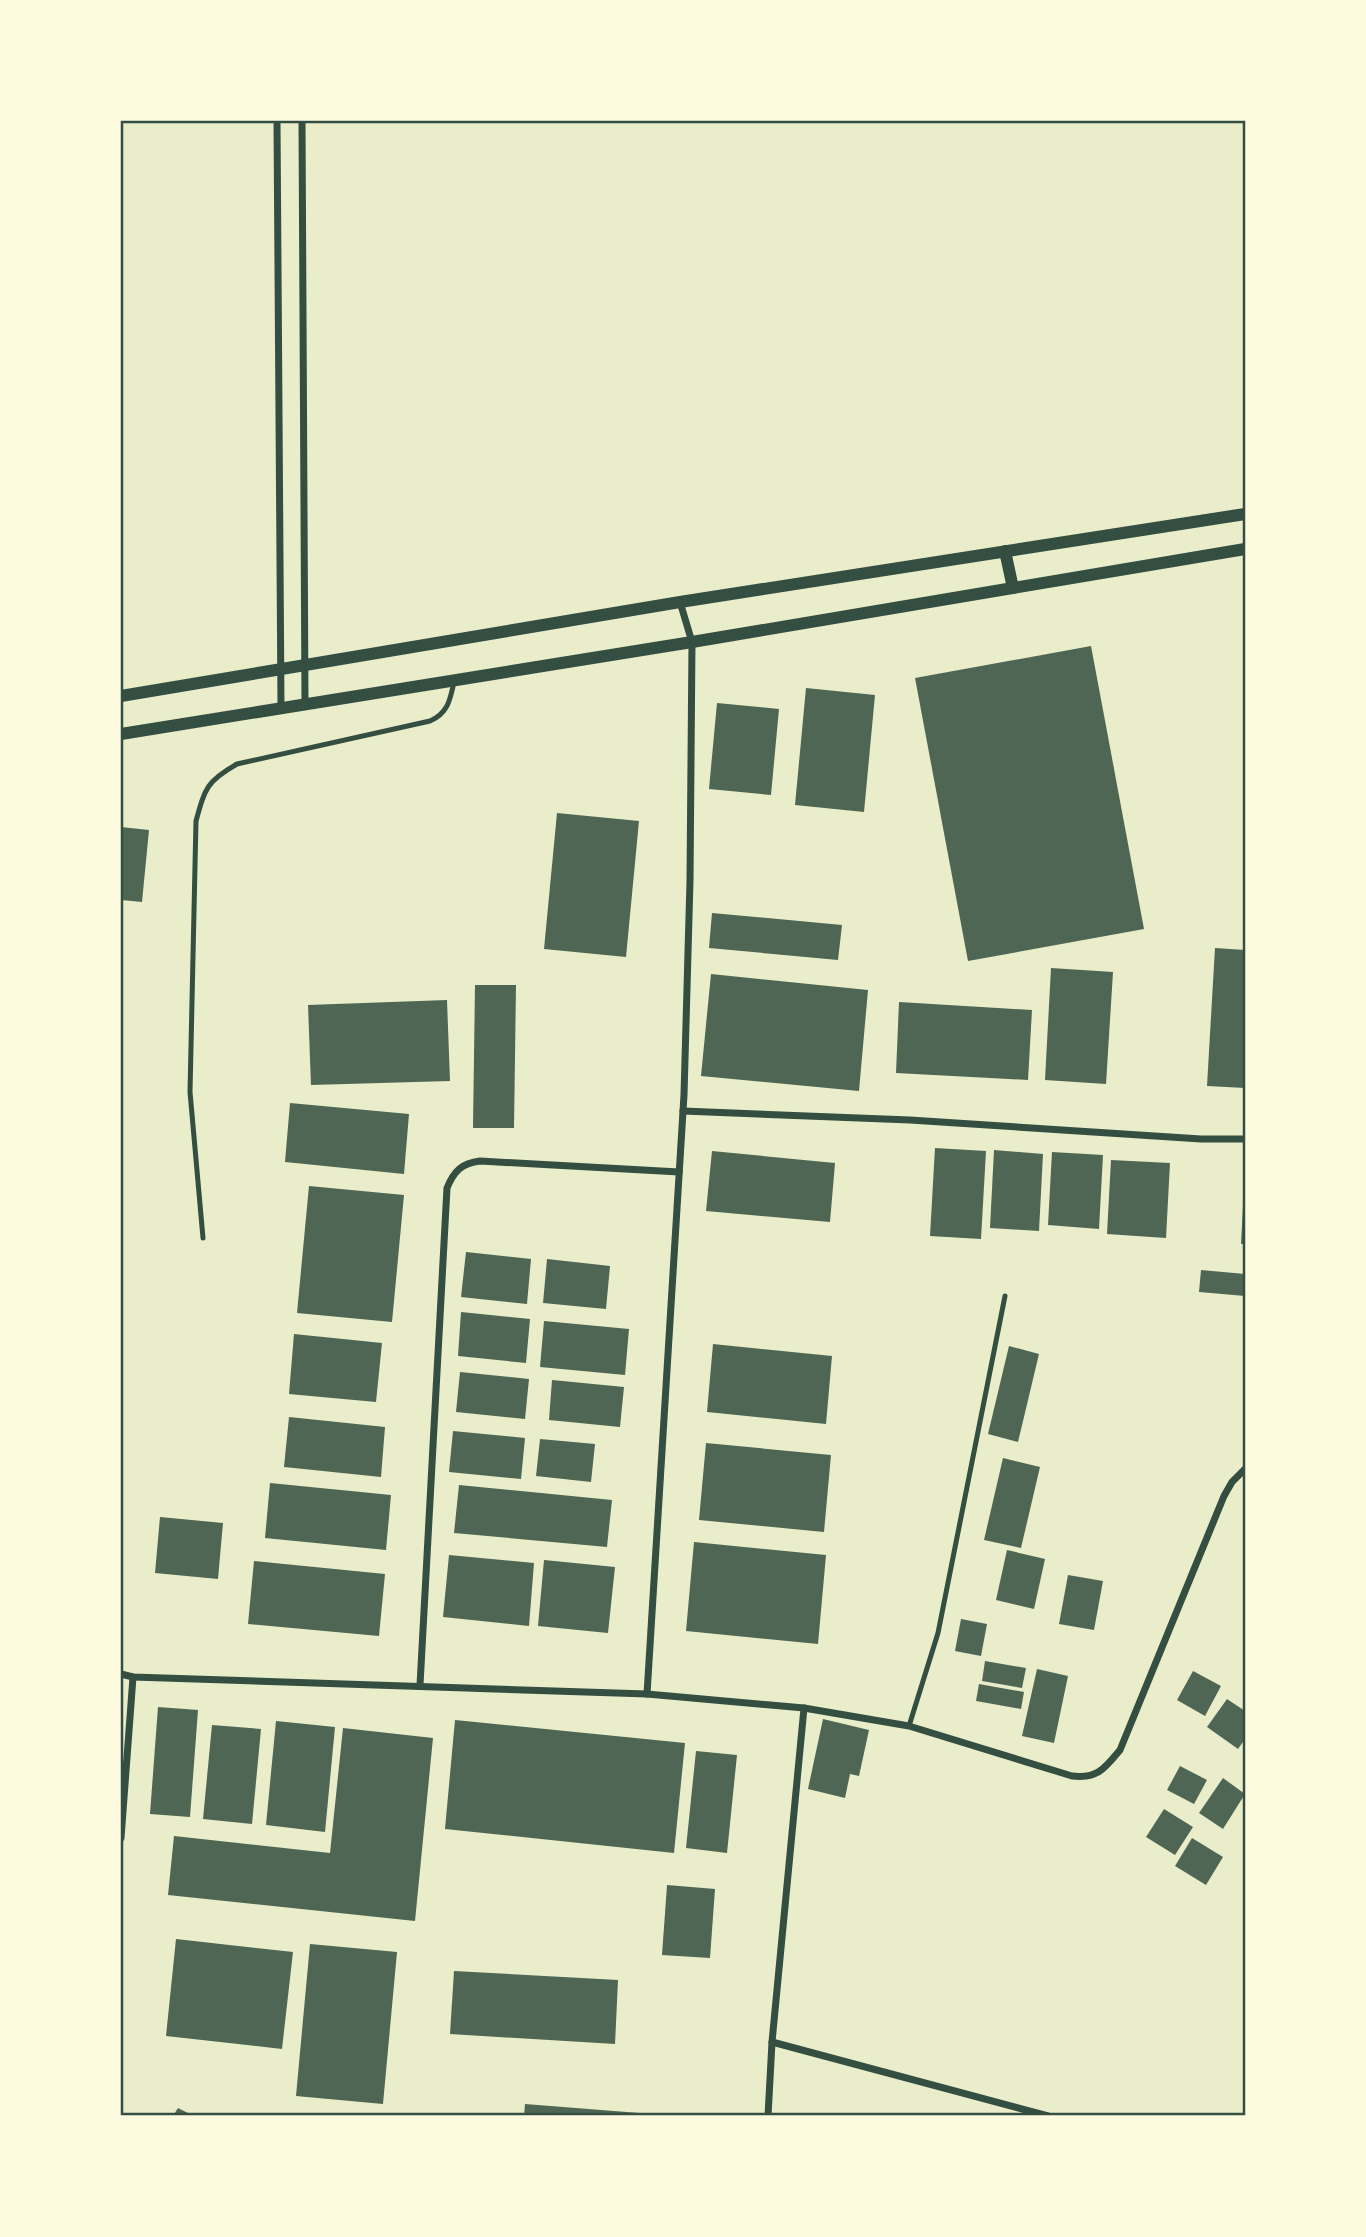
<svg xmlns="http://www.w3.org/2000/svg" width="1366" height="2237" viewBox="0 0 1366 2237" font-family="'IBM Plex Sans',sans-serif">
<style>
.building{fill:#4f6655}
.lines{fill:none;stroke-linecap:round;stroke-linejoin:round}
.service{stroke:#344e41;stroke-width:5}
.minor{stroke:#344e41;stroke-width:7}
.tertiary{stroke:#344e41;stroke-width:12}
.neatline{fill:none;stroke:#344e41;stroke-width:2.5}
</style>
<rect width="100%" height="100%" fill="#e9edc9"/>
<g class="building">
<path d="M 1091,646 L 1144,929 L 968,961 L 915,678 Z"/>
<path d="M 806,688 L 875,695 L 864,812 L 795,805 Z"/>
<path d="M 717,703 L 779,709 L 771,795 L 709,789 Z"/>
<path d="M 557,813 L 639,821 L 626,957 L 544,949 Z"/>
<path d="M 121,827 L 149,830 L 142,902 L 121,900 Z"/>
<path d="M 712,913 L 842,925 L 838,960 L 709,948 Z"/>
<path d="M 1215,948 L 1245,950 L 1245,1088 L 1207,1086 Z"/>
<path d="M 1051,968 L 1113,972 L 1106,1084 L 1045,1080 Z"/>
<path d="M 711,974 L 868,990 L 859,1091 L 701,1076 Z"/>
<path d="M 475,985 L 516,985 L 514,1128 L 473,1128 Z"/>
<path d="M 447,1000 L 450,1081 L 311,1085 L 308,1005 Z"/>
<path d="M 899,1002 L 1032,1010 L 1028,1080 L 896,1073 Z"/>
<path d="M 290,1103 L 409,1114 L 404,1174 L 285,1162 Z"/>
<path d="M 935,1148 L 986,1151 L 981,1239 L 930,1236 Z"/>
<path d="M 994,1150 L 1043,1154 L 1039,1231 L 990,1228 Z"/>
<path d="M 712,1151 L 835,1163 L 830,1222 L 706,1211 Z"/>
<path d="M 1052,1152 L 1103,1155 L 1099,1229 L 1048,1225 Z"/>
<path d="M 1111,1160 L 1170,1163 L 1166,1238 L 1107,1234 Z"/>
<path d="M 309,1186 L 404,1195 L 392,1322 L 297,1313 Z"/>
<path d="M 1243,1205 L 1245,1205 L 1245,1244 L 1241,1244 Z"/>
<path d="M 466,1252 L 531,1259 L 527,1304 L 461,1297 Z"/>
<path d="M 547,1259 L 610,1266 L 606,1309 L 543,1303 Z"/>
<path d="M 1201,1270 L 1245,1274 L 1245,1296 L 1199,1292 Z"/>
<path d="M 461,1312 L 530,1319 L 526,1363 L 458,1356 Z"/>
<path d="M 544,1321 L 629,1329 L 625,1375 L 540,1367 Z"/>
<path d="M 294,1334 L 382,1343 L 376,1402 L 289,1394 Z"/>
<path d="M 713,1344 L 832,1356 L 826,1424 L 707,1412 Z"/>
<path d="M 1009,1346 L 1039,1354 L 1018,1442 L 988,1434 Z"/>
<path d="M 460,1372 L 529,1379 L 525,1419 L 456,1412 Z"/>
<path d="M 552,1380 L 624,1387 L 620,1427 L 549,1420 Z"/>
<path d="M 289,1417 L 385,1427 L 381,1477 L 284,1467 Z"/>
<path d="M 453,1431 L 525,1438 L 521,1479 L 449,1472 Z"/>
<path d="M 540,1439 L 595,1444 L 591,1482 L 536,1476 Z"/>
<path d="M 706,1443 L 831,1455 L 824,1532 L 699,1520 Z"/>
<path d="M 1003,1458 L 1040,1467 L 1021,1548 L 984,1540 Z"/>
<path d="M 270,1483 L 391,1495 L 386,1550 L 265,1538 Z"/>
<path d="M 459,1485 L 612,1500 L 607,1547 L 454,1533 Z"/>
<path d="M 160,1517 L 223,1523 L 218,1579 L 155,1573 Z"/>
<path d="M 694,1542 L 826,1555 L 818,1644 L 686,1631 Z"/>
<path d="M 1007,1550 L 1045,1559 L 1034,1609 L 996,1600 Z"/>
<path d="M 449,1555 L 534,1563 L 529,1626 L 443,1617 Z"/>
<path d="M 544,1560 L 615,1567 L 608,1633 L 538,1626 Z"/>
<path d="M 254,1561 L 385,1574 L 379,1636 L 248,1624 Z"/>
<path d="M 1068,1575 L 1103,1581 L 1094,1630 L 1059,1624 Z"/>
<path d="M 961,1619 L 987,1624 L 981,1656 L 955,1651 Z"/>
<path d="M 985,1661 L 1026,1668 L 1022,1688 L 982,1681 Z"/>
<path d="M 1037,1669 L 1068,1676 L 1054,1743 L 1022,1736 Z"/>
<path d="M 1193,1671 L 1221,1686 L 1205,1716 L 1177,1700 Z"/>
<path d="M 979,1684 L 1024,1692 L 1021,1709 L 976,1701 Z"/>
<path d="M 1227,1699 L 1245,1711 L 1245,1739 L 1238,1749 L 1207,1727 Z"/>
<path d="M 158,1707 L 198,1710 L 190,1817 L 150,1814 Z"/>
<path d="M 823,1719 L 869,1730 L 859,1776 L 850,1774 L 845,1798 L 808,1789 Z"/>
<path d="M 455,1720 L 685,1743 L 674,1853 L 445,1829 Z"/>
<path d="M 276,1721 L 335,1727 L 325,1832 L 266,1825 Z"/>
<path d="M 212,1725 L 261,1729 L 252,1824 L 203,1819 Z"/>
<path d="M 343,1728 L 433,1738 L 415,1921 L 168,1895 L 174,1836 L 330,1853 Z"/>
<path d="M 696,1751 L 737,1755 L 727,1853 L 686,1848 Z"/>
<path d="M 1180,1766 L 1207,1780 L 1194,1804 L 1167,1790 Z"/>
<path d="M 1223,1778 L 1245,1794 L 1223,1829 L 1199,1813 Z"/>
<path d="M 1164,1809 L 1193,1827 L 1175,1855 L 1146,1837 Z"/>
<path d="M 1192,1838 L 1223,1857 L 1206,1885 L 1175,1866 Z"/>
<path d="M 667,1885 L 715,1889 L 710,1958 L 662,1955 Z"/>
<path d="M 176,1939 L 293,1952 L 282,2049 L 166,2036 Z"/>
<path d="M 310,1944 L 397,1952 L 383,2104 L 296,2096 Z"/>
<path d="M 454,1971 L 618,1980 L 615,2044 L 450,2034 Z"/>
<path d="M 525,2104 L 652,2114 L 652,2116 L 524,2116 Z"/>
<path d="M 178,2108 L 194,2116 L 173,2116 Z"/>
</g>
<g class="lines">
<g class="service">
<path d="M 203,1238 L 190,1092 L 196,821 C 205,788 207,781 237,764 L 430,721 C 448,713 450,700 454,682"/>
<path d="M 909,1726 L 938,1633 L 1005,1296"/>
</g>
<g class="minor">
<path d="M 277,121 L 281,707"/>
<path d="M 302,121 L 305,703"/>
<path d="M 683,1111 L 910,1120 L 1201,1139 L 1245,1139"/>
<path d="M 121,1674 L 133,1677 L 647,1694 L 804,1708 L 909,1726 L 1072,1776 C 1098,1779 1105,1768 1120,1750 L 1224,1496 L 1232,1482 L 1245,1469"/>
<path d="M 420,1685 L 447,1188 C 454,1171 462,1163 480,1161 L 679,1172"/>
<path d="M 647,1694 L 684,1095 L 690,881 L 692,642 L 680,602"/>
<path d="M 121,1838 L 133,1677"/>
<path d="M 772,2042 L 1048,2116"/>
<path d="M 768,2116 L 772,2042 L 804,1708"/>
</g>
<g class="tertiary">
<path d="M 1005,551 L 1013,588"/>
<path d="M 121,696 L 680,602 L 1245,514"/>
<path d="M 121,734 L 692,642 L 1245,549"/>
</g>
</g>
<rect width="1366" height="2237" fill="none" stroke="#fefae0" stroke-width="245"/>
<rect x="122" y="122" width="1122" height="1992" class="neatline"/>
</svg>
